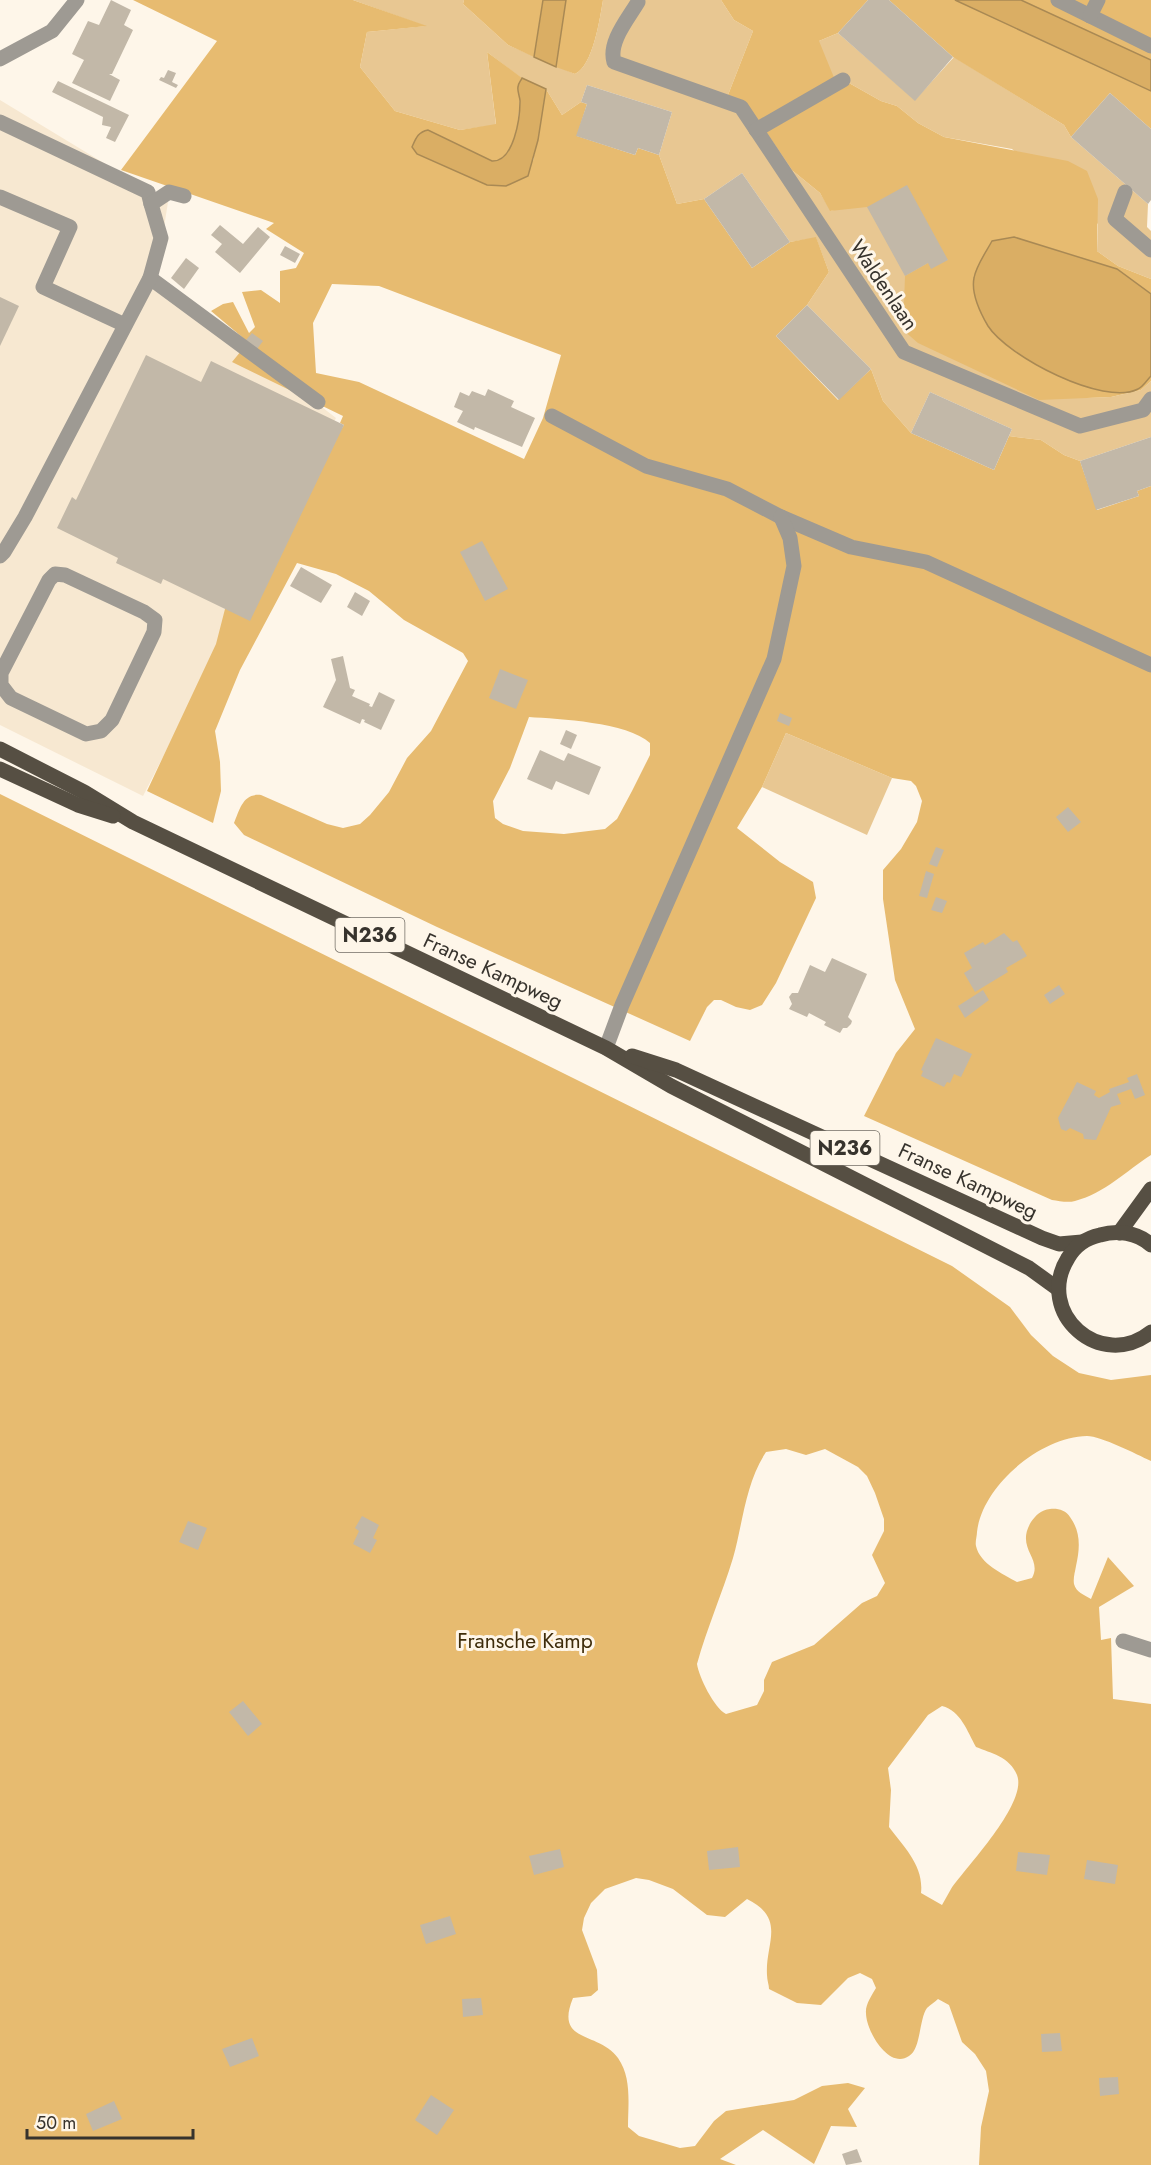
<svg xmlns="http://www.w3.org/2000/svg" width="1151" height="2165" viewBox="0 0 1151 2165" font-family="Jost,sans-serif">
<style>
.built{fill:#f7e8d1}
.green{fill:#e8c792}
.forest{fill:#e7bb70;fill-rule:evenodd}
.water{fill:#daae64;stroke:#a98954;stroke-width:1.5}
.building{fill:#c2b8a8}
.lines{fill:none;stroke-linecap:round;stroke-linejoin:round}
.minor{stroke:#9e9a93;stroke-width:15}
.major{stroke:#564f43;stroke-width:15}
.labels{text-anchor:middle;stroke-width:6;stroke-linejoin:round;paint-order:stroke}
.shield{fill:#fef6e9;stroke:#736e65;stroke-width:1.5}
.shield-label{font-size:20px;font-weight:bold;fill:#37332d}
.street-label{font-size:21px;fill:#37332d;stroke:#fef6e9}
.park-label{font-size:21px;fill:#3e2c0a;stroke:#fef6e9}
</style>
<rect width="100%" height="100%" fill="#fef6e9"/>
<path class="built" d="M 0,100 L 168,202 L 156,278 L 336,418 L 143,796 L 0,725 Z"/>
<g class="green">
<path d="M 353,0 L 464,0 L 463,4 L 508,45 L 575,74 C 593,66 600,18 603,0 L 721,0 L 734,20 L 753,31 L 728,95 L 819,41 L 838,33 L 915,100 L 954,57 L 1064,125 L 1071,137 L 1148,204 L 1147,227 L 1151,231 L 1151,279 L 1118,266 L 1097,251 L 1098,224 L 1012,149 L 944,137 L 918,123 L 897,106 L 881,101 L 849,83 L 793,171 L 820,193 L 831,211 L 907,185 L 948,260 L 1083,398 L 1111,397 L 1141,390 L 1151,381 L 1151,437 L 1080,461 L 1064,455 L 1041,440 L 1009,436 L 1012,429 L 930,392 L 911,433 L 883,401 L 871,369 L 807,305 L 829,272 L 816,238 L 790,242 L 742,173 L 704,199 L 677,204 L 659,155 L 672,112 L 587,85 L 581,102 L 562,115 L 546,89 L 520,77 L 487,52 L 496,125 L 460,130 L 395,111 L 360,67 L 367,32 L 425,26 Z"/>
<path d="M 786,733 L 892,778 L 867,835 L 762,787 Z"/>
</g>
<g class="forest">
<path d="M 133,0 L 353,0 L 427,26 L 367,32 L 360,67 L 395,111 L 460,130 L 496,124 L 487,52 L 522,78 L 518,87 L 520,97 L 518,124 L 512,145 L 504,158 L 499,161 L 492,161 L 473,153 L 437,163 L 533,161 L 546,89 L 562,115 L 581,102 L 587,104 L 577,136 L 635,155 L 638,148 L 659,155 L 677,204 L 704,199 L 752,268 L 790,242 L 816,237 L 829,272 L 807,305 L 776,336 L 838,400 L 871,369 L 883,401 L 911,433 L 994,470 L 1009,436 L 1041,440 L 1064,455 L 1080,461 L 1097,510 L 1139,496 L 1137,491 L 1151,486 L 1151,1155 C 1126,1171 1105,1193 1075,1201 C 1068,1203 1059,1201 1052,1200 L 864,1116 L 896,1053 L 915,1029 L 895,980 L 883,899 L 883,870 L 901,849 L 917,822 L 922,801 L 916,786 L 911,781 L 892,778 L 786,733 L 762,787 L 737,828 L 780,862 L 813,882 L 816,898 L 776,983 L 762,1005 L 750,1010 L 736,1007 L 721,1000 L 714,1000 L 707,1007 L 690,1041 L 437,927 L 244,835 L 234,823 C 240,809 243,793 261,795 L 327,824 L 343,828 L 360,824 L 370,815 L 389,792 L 407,758 L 431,731 L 468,661 L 463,653 L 404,620 L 369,591 L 336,574 L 297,563 L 240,670 L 215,731 L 220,762 L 221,791 L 213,823 L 147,791 L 216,644 L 225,609 L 344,425 L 340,423 L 343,416 L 232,362 L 241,351 L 266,357 L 211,311 L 223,304 L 233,302 L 249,333 L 255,327 L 242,292 L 261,290 L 280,303 L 280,271 L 296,268 L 304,253 L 266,229 L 274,223 L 121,170 L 217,41 ZM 332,284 L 379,286 L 561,355 L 543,418 L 524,459 L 359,382 L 316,373 L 313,323 ZM 529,717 C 559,719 627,722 650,743 L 650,755 L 632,791 L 617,819 L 605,829 L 564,834 L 523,831 L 503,824 L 495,818 L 493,801 L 510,768 Z"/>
<path d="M 464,0 L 543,0 L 534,57 L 508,45 L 463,4 Z"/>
<path d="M 566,0 L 603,0 C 600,18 593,66 575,74 L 556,67 Z"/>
<path d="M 721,0 L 868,0 L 838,33 L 819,41 L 835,80 L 758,122 L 728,95 L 753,31 L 734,20 Z"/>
<path d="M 889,0 L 1151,0 L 1151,129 L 1110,93 L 1071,137 L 1064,125 L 953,57 Z"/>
<path d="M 849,83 L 881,101 L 897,106 L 918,123 L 944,137 L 1068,161 L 1087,171 L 1098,199 L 1097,251 L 1118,266 L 1151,279 L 1151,294 L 1117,269 L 1014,237 L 992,241 L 979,265 L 989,327 L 1006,344 L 1053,374 L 1138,389 L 1151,376 L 1151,381 L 1141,390 L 1111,397 L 1039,400 L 918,343 L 903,330 L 905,276 L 928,263 L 948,260 L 867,207 L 830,211 L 820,193 L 793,171 L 765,130 Z"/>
<path d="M 0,794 L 952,1266 L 1010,1307 L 1031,1335 L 1053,1356 L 1079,1373 L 1111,1380 L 1151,1375 L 1151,1461 C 1136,1454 1101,1436 1087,1436 C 1040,1437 982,1486 977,1532 C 977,1536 975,1542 976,1546 C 980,1564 1003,1574 1017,1582 L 1032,1578 C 1043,1558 1015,1549 1031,1522 C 1036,1515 1041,1510 1050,1509 C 1057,1508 1066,1510 1070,1517 C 1081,1532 1080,1548 1076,1566 C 1075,1572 1073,1578 1074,1584 C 1076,1592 1084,1595 1091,1599 L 1108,1557 L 1134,1586 L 1099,1607 L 1101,1640 L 1111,1638 L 1113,1699 L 1151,1704 L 1151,2165 L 979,2165 L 981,2127 L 989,2091 L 986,2071 L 975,2054 L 962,2042 L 949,2005 L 938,1999 C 935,2002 930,2005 927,2008 C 919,2019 921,2049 909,2056 C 889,2070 866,2031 866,2013 C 865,2005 872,1995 876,1988 L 872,1979 L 860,1973 L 848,1978 L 821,2005 L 797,2003 L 769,1989 C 769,1985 767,1980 767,1975 C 765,1943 787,1919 747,1899 L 725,1917 L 707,1915 L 673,1889 L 649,1880 L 636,1878 L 605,1889 L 591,1903 L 584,1918 L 582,1930 L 597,1970 L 598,1990 L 591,1996 L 573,1998 C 554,2044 599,2031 618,2058 C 632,2078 628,2104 628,2127 L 639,2136 L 680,2148 L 695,2146 L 714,2121 L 726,2111 L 794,2100 L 822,2086 L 848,2083 L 865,2088 L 848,2109 L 857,2127 L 831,2126 L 814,2164 L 763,2130 L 720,2159 L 736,2165 L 0,2165 ZM 786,1449 L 806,1455 L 825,1449 L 858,1467 L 867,1476 L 875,1493 L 884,1519 L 884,1531 L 872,1555 L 885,1583 L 877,1596 L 862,1603 L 814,1645 L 772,1662 L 764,1680 L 764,1691 L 757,1705 L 726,1714 C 714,1708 699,1677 697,1664 C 707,1628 722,1594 733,1558 C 743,1523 745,1484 766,1452 ZM 942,1706 C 961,1711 967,1731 976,1747 C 991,1753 1010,1757 1017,1775 C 1028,1803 967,1866 951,1889 C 948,1894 945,1900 942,1905 L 921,1893 C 924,1866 904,1847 889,1827 L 891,1790 L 888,1768 L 928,1715 Z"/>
</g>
<g class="water">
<path d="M 543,0 L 566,0 L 556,67 L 534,57 Z"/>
<path d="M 955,0 L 1021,0 L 1151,60 L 1151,91 Z"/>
<path d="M 522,78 L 546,89 L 538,140 L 528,176 L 506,186 L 487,185 L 417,154 L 412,147 C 416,138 418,132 428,130 L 492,161 C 514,162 520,118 520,101 C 520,97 517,91 518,87 C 518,83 521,81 522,78 Z"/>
<path d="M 1014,237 L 1117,269 L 1151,294 L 1151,376 C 1147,380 1143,387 1138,389 C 1104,407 1007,356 988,326 C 981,314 971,293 974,278 C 976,266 986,252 992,241 Z"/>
</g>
<g class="building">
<path d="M 111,0 L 131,10 L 124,25 L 133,30 L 112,74 L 109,74 L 120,80 L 110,101 L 72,83 L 84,60 L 72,54 L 88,21 L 99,25 Z"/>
<path d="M 868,0 L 889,0 L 953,57 L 915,101 L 838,33 Z"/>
<path d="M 168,70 L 176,73 L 172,82 L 178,85 L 176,88 L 159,80 L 161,77 L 164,78 Z"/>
<path d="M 58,81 L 129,115 L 115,142 L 106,138 L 111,127 L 102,125 L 103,117 L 52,92 Z"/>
<path d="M 587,85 L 672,112 L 659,155 L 638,148 L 635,155 L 576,136 L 587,104 L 581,102 Z"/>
<path d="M 1110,93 L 1151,129 L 1151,200 L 1148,204 L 1071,137 Z"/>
<path d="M 742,173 L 790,242 L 752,268 L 704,199 Z"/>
<path d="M 907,185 L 948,260 L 931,269 L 928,263 L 905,276 L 867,207 Z"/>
<path d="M 220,225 L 243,244 L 258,227 L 270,237 L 240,273 L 215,252 L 222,244 L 211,235 Z"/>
<path d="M 285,246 L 300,254 L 295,263 L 280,255 Z"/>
<path d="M 186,258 L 199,268 L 184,289 L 171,278 Z"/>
<path d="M 0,297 L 19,306 L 0,346 Z"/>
<path d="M 807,305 L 871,369 L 839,400 L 776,336 Z"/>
<path d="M 252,333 L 263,341 L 257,349 L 246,340 Z"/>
<path d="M 146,355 L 201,382 L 211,361 L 344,425 L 250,621 L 163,579 L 161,584 L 129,569 L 116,563 L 118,558 L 57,528 L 72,497 L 76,500 Z"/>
<path d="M 488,389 L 514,401 L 511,407 L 535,418 L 522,447 L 475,427 L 474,430 L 457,422 L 463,411 L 454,407 L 460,392 L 469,396 L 472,391 L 485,396 Z"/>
<path d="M 930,392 L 1012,429 L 994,470 L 911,433 Z"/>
<path d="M 1151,437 L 1151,486 L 1137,491 L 1139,496 L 1096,510 L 1080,461 Z"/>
<path d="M 482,541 L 508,589 L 485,601 L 460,552 Z"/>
<path d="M 301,567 L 332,585 L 321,603 L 290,586 Z"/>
<path d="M 355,592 L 370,601 L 362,616 L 347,607 Z"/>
<path d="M 343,656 L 350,688 L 355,690 L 352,696 L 370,704 L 369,706 L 372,707 L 379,692 L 395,700 L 381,730 L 364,722 L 365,720 L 362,719 L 360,724 L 323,707 L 336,680 L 331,659 Z"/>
<path d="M 500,669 L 528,680 L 516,709 L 489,698 Z"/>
<path d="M 780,713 L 792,718 L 789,726 L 777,721 Z"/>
<path d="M 566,730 L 577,735 L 571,749 L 560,744 Z"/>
<path d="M 540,750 L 564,761 L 568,753 L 601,767 L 589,795 L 556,781 L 552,790 L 527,779 Z"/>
<path d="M 1068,807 L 1081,822 L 1068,832 L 1056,817 Z"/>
<path d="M 936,847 L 944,850 L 937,867 L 929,864 Z"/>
<path d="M 926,871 L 934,874 L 927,898 L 919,896 Z"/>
<path d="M 936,897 L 947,901 L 942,913 L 931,910 Z"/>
<path d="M 1004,933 L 1013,942 L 1017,940 L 1027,956 L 1006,968 L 1008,972 L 975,992 L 964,973 L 972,968 L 964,953 L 983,942 L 985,945 Z"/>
<path d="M 832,958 L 867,974 L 848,1017 L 852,1021 L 851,1024 L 847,1028 L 843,1028 L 840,1033 L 824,1025 L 826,1022 L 809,1013 L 807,1017 L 789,1009 L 792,1004 L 789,997 L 792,993 L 798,993 L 810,965 L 825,972 Z"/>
<path d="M 1059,985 L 1065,994 L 1050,1004 L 1044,995 Z"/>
<path d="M 983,990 L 989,1000 L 965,1018 L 958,1006 Z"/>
<path d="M 936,1038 L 972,1054 L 961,1077 L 954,1074 L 950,1083 L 947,1082 L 944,1087 L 921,1076 L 923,1071 L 921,1070 Z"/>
<path d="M 1137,1074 L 1145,1095 L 1135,1099 L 1131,1089 L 1117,1094 L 1121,1104 L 1111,1107 L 1096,1140 L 1084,1139 L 1083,1134 L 1070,1128 L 1066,1131 L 1061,1129 L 1058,1118 L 1077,1082 L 1096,1091 L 1094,1095 L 1099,1098 L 1110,1092 L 1109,1089 L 1129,1082 L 1127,1078 Z"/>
<path d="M 362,1516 L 379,1525 L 373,1538 L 377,1540 L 370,1553 L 353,1544 L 359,1531 L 355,1528 Z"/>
<path d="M 188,1521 L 207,1528 L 198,1550 L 179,1542 Z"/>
<path d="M 243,1701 L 262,1724 L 248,1736 L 229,1712 Z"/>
<path d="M 738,1847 L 740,1867 L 709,1870 L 707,1851 Z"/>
<path d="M 560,1849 L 564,1867 L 534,1875 L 529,1856 Z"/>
<path d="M 1018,1852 L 1050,1855 L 1047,1875 L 1016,1871 Z"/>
<path d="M 1087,1860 L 1118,1865 L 1115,1884 L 1084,1879 Z"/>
<path d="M 450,1916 L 456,1934 L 426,1944 L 420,1925 Z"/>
<path d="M 481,1998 L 483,2015 L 463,2017 L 462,1999 Z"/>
<path d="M 1060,2033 L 1062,2051 L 1042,2052 L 1041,2034 Z"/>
<path d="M 252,2038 L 259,2056 L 230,2067 L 222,2049 Z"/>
<path d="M 1118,2077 L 1119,2094 L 1100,2096 L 1099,2078 Z"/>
<path d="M 431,2095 L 454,2110 L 437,2135 L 415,2120 Z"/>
<path d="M 114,2101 L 122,2119 L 93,2131 L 86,2114 Z"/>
<path d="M 857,2149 L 862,2162 L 846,2165 L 842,2154 Z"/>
</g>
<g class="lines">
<g class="minor">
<path d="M 1058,0 L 1151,46"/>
<path d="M 638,2 C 628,19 608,42 614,62 L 741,107 L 904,352 L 1080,426 L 1143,410 L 1151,399"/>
<path d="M 1090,16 L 1098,0"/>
<path d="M 0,59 L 52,31 L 77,0"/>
<path d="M 0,122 L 148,192 L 151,204"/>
<path d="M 756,130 L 843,80"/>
<path d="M 1125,192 L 1115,219 L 1151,250"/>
<path d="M 0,197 L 70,227 L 43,287 L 125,325"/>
<path d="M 150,278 L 318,402"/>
<path d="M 552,416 L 646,466 L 727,489 L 781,517 L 851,547 L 926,562 L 1151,665"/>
<path d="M 0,556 L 4,552 L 25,517 L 150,278 L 161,238 L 151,204 L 169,192 L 184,196"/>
<path d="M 55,574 L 65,575 L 144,612 L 155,620 L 154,632 L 112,720 L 101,731 L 86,734 L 11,698 L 1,685 L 1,673 L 49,580 Z"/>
<path d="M 606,1048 L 622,1005 L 774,659 L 794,566 L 790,538 L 781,517"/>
<path d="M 1123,1641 L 1151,1650"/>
</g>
<g class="major">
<path d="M 0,749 L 84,792 L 133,822 L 606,1048 L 671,1086 L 1029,1268 L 1058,1289"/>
<path d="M 0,769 L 78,805 L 113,816"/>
<path d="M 632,1056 L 676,1070 L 1042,1238 L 1059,1244 L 1082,1242"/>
<path d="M 1119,1233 L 1151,1189"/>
<path d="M 1151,1245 C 1137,1232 1117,1230 1100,1235 C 1086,1238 1075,1246 1068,1258 C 1034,1313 1101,1372 1151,1332"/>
</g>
</g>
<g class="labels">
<g class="shield">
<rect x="335.5" y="918" width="69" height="34" rx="4.5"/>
<rect x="810.5" y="1131" width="69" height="34" rx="4.5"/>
</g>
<g class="shield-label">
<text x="370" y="942">N236</text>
<text x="845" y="1155">N236</text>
</g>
<g class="street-label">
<text transform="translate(884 285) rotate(56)" y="7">Waldenlaan</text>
<text transform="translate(493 971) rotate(25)" y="7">Franse Kampweg</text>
<text transform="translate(968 1181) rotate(25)" y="7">Franse Kampweg</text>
</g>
<g class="park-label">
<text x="525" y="1648">Fransche Kamp</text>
</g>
</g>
<path d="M27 2129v9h166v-9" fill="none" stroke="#37332d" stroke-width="3"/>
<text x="36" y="2129" font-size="18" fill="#37332d" stroke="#fef6e9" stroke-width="4.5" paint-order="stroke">50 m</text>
</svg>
